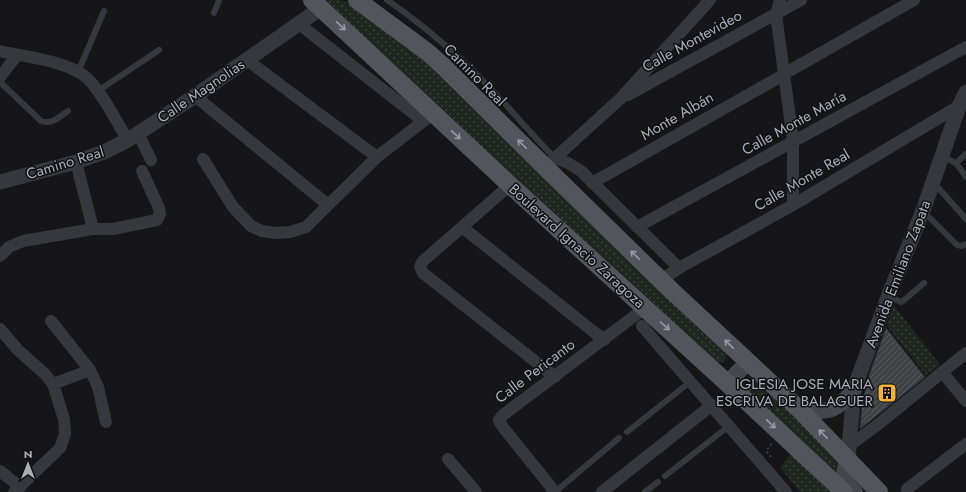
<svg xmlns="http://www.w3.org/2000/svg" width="966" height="492" viewBox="0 0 966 492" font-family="Jost,sans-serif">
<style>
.park{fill:url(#park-dots)}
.building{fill:url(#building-hatch);stroke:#303034}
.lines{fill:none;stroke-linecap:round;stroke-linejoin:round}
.path{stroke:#3d3f44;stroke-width:2;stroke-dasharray:2 3;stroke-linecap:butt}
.service{stroke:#37383d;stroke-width:6}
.minor{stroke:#37383d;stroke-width:12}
.tertiary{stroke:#37383d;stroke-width:15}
.secondary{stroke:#45474d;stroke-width:16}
.primary{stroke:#53555c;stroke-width:18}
.oneway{stroke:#979ba6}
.labels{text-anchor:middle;stroke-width:3;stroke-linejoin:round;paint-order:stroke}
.street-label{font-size:15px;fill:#a8adb8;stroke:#111113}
.poi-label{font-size:15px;fill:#a8adb8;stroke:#111113;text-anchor:end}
</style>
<defs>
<pattern id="park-dots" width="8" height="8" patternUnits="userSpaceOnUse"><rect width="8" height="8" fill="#1e261f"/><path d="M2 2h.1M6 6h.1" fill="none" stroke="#3c433d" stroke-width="1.8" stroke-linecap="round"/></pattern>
<pattern id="building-hatch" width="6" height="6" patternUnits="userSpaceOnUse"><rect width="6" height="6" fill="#404145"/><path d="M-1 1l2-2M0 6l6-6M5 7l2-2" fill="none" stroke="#595a5e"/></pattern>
</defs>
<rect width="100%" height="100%" fill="#161618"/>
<g class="park">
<path d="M 318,0 L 340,0 L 365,9 L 417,45 L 727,354 L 724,362 L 713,363 Z"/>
<path d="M 893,304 L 940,365 L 926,375 L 887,326 Z"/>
<path d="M 758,378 L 841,459 L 838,480 L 743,390 Z"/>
<path d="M 791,453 L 832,492 L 800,492 L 780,467 Z"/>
</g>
<path class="building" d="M 886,328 L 925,377 L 860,429 L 862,404 L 868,378 Z"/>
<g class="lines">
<g class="path">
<path d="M 773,405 L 779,412"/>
<path d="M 771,457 L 766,451 L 772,443"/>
</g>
<g class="service">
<path d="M 387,0 C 425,26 459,56 491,89 C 513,112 533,136 555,158"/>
<path d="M 214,13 L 219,0"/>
<path d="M 78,72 L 104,11"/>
<path d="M 0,82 L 41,121 C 52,125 59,117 68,111"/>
<path d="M 98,91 L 159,50"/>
<path d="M 942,156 L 956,163 L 966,177"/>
<path d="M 956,163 L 966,154"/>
<path d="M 934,183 L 966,219"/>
<path d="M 930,218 L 957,245 L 962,246 L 966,244"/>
<path d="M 889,297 L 901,302 L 903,301 L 924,283"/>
<path d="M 627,432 L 690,382"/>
<path d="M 665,476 L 729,426"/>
<path d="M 555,492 L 619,438"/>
<path d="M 645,492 L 658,482"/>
</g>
<g class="minor">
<path d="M 780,0 L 776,14 L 793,141 L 793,205"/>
<path d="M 299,24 L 423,121"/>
<path d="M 0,51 C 25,57 69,61 87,78 C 102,92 117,123 128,140"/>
<path d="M 247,60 L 377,157"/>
<path d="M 784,74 L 914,0"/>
<path d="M 0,77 L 17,55"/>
<path d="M 628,95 L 801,0"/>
<path d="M 195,96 L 328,205"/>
<path d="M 138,133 L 151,160"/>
<path d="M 555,158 L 568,163 L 581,171 L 679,268"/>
<path d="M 203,159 L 233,207 L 251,226 L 262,231 L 276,233 L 290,232 L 306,227 L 377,157 L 434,113"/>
<path d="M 76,162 L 93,229"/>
<path d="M 545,167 L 620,99 L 710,0"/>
<path d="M 592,183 L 778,78"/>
<path d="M 510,185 L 422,262 L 420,267 L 423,273 L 555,377"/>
<path d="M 462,227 L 604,340"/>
<path d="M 637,227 L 966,47"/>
<path d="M 0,256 L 9,247 L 23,241 L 93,229 L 113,229 L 157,220 L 160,214 L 159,208 L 142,171"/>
<path d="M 661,280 L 679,268 L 793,205 L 959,106"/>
<path d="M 51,321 L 90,370 L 98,387 L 106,422"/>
<path d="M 642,326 L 786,492"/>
<path d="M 0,329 L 18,350 L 45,374 L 53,384 L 64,419 L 65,434 L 60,448 L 14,492"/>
<path d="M 942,372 L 966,401"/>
<path d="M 53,384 L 90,370"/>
<path d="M 850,445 L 876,426 L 966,353"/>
<path d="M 448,459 L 476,492"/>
<path d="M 0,471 L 20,487"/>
<path d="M 907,489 L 966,444"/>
<path d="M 555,492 L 502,426 L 499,420 L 503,415 L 645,308"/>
<path d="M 602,492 L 712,405"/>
</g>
<g class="tertiary">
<path d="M 0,182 L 76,162 L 104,152 L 128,140 L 195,96 L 321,8"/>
<path d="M 848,459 L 854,389 L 888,297 L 924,208 L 959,106 L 966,92"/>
</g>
<g class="secondary">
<path d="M 727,383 L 748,362"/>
<path d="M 801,411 C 830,411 836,413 854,389"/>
<path d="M 848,459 C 842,476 842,479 855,492"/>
</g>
<g class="primary">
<path d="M 312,0 L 510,185 L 727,383 L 844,492"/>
<path d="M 357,0 L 426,51 L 442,65 L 545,167 L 672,291 L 801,411 L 879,492"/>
</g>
</g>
<defs><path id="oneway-shaft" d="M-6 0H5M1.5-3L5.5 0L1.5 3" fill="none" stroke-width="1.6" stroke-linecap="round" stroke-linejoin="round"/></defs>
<g class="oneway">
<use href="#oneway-shaft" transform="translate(341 26) rotate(43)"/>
<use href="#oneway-shaft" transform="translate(456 135) rotate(43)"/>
<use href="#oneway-shaft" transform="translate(522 144) rotate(-135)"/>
<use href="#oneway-shaft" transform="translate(635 255) rotate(-136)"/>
<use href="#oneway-shaft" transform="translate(665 326) rotate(42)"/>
<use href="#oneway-shaft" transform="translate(729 344) rotate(-137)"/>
<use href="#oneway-shaft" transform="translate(771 424) rotate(43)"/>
<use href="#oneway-shaft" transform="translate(823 434) rotate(-134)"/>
</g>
<defs>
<g id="building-square" transform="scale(1)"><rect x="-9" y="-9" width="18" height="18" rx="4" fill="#f2b133" stroke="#111113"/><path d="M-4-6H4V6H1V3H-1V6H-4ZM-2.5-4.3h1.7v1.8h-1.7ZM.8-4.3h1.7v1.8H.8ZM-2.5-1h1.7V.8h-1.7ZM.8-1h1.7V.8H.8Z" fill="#111"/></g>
</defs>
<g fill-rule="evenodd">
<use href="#building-square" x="887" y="393"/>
</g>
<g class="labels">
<g class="street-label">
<text transform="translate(692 41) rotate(-29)" y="5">Calle Montevideo</text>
<text transform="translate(475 75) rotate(45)" y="5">Camino Real</text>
<text transform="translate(201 91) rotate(-34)" y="5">Calle Magnolias</text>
<text transform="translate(677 116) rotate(-30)" y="5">Monte Albán</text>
<text transform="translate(794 123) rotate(-29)" y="5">Calle Monte María</text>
<text transform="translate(65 163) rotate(-17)" y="5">Camino Real</text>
<text transform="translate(802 180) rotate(-30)" y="5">Calle Monte Real</text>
<text transform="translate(577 246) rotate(42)" y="5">Boulevard Ignacio Zaragoza</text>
<text transform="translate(898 274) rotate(-69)" y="5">Avenida Emiliano Zapata</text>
<text transform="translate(535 371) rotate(-37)" y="5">Calle Pericanto</text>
</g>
<g class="poi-label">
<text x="873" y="389">IGLESIA JOSE MARIA<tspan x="873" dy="17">ESCRIVA DE BALAGUER</tspan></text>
</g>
</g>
<g transform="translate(28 464)" stroke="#111113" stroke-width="3" paint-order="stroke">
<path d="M0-3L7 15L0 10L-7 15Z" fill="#a8adb8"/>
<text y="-6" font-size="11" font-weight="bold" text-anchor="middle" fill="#a8adb8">N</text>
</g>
</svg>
